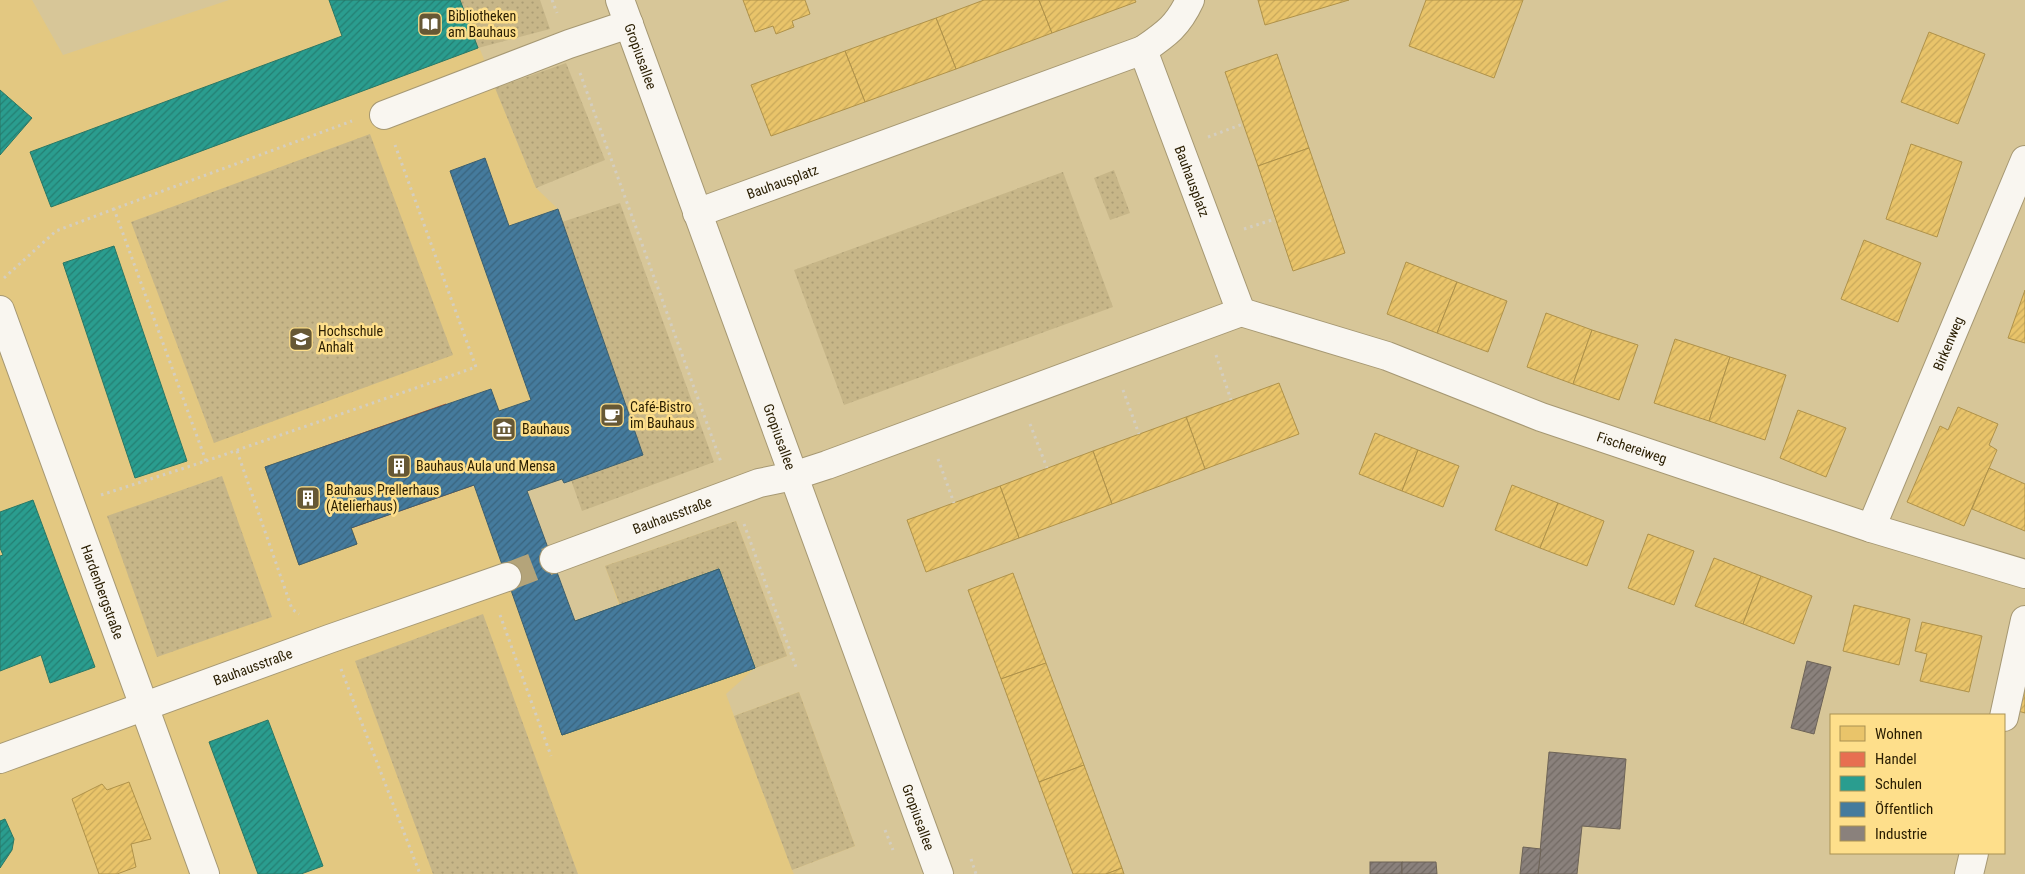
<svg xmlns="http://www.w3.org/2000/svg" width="2025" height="874" viewBox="0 0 2025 874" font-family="'Roboto Condensed',sans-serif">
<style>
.built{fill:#e3c881}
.grass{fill:url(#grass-dots)}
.homes{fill:url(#homes-hatch);stroke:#af924a}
.shops{fill:url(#shops-hatch);stroke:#ae5639}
.schools{fill:url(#schools-hatch);stroke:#2a7764}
.public{fill:url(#public-hatch);stroke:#3d5f6e}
.industry{fill:url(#industry-hatch);stroke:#6d6357}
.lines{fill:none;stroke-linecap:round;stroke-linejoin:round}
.minor-tunnel{stroke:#b4a47a;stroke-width:28;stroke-dasharray:28 14;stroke-linecap:butt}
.minor-casing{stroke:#a69873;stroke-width:30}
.path{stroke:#d4cec0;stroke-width:3;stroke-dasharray:2.5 4;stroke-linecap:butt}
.minor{stroke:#f9f6f0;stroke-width:28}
.labels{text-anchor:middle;stroke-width:5;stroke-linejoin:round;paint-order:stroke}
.poi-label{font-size:14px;fill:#291d00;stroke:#fedf8b;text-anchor:start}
.street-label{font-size:14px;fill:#291d00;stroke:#fedf8b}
</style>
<defs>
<pattern id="grass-dots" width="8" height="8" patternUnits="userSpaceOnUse" patternTransform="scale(1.25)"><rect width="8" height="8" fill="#c7b688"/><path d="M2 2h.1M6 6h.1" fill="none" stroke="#ab9c74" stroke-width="1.8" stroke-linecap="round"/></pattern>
<pattern id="homes-hatch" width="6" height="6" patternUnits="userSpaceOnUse" patternTransform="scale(1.25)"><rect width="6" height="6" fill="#e9c46a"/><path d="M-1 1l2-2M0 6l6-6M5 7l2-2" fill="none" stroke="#c8a85a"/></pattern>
<pattern id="shops-hatch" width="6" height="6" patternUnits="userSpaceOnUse" patternTransform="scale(1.25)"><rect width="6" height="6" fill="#e76f51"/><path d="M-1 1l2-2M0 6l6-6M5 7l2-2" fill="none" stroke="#bb5b41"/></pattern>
<pattern id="schools-hatch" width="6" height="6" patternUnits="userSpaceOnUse" patternTransform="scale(1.25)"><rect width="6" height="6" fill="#2a9d8f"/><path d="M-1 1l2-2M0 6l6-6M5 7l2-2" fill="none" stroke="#247f72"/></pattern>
<pattern id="public-hatch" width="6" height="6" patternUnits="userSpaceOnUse" patternTransform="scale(1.25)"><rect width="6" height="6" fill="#457b9d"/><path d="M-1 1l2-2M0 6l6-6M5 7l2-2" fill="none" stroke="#3a647e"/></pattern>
<pattern id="industry-hatch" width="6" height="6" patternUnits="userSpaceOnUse" patternTransform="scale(1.25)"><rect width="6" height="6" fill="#8a817c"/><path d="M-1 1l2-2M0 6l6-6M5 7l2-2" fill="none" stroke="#716963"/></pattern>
</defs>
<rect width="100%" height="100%" fill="#d7c698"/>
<path class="built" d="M 0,0 L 32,0 L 63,55 L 229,0 L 460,0 L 536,188 L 558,209 L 643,455 L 564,483 L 562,479 L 527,491 L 575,621 L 619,605 L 605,566 L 736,521 L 787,656 L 755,668 L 726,694 L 734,716 L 799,692 L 855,846 L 792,870 L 794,874 L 0,874 Z"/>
<g class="grass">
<path d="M 460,0 L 540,0 L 550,29 L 478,48 Z"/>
<path d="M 566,63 L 605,160 L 536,188 L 495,88 Z"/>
<path d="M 370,134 L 453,355 L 214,443 L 131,222 Z"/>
<path d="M 1114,170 L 1130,213 L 1110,220 L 1094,178 Z"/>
<path d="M 1063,172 L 1113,307 L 844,405 L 794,270 Z"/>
<path d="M 620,203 L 714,462 L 582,511 L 571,480 L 643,455 L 562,222 Z"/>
<path d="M 222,476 L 272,617 L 157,657 L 107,516 Z"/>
<path d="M 736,521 L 787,656 L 755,668 L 620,605 L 605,566 Z"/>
<path d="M 483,614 L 578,874 L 433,874 L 355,661 Z"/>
<path d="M 799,692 L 855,846 L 792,870 L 734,716 Z"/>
</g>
<g class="homes">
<path d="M 743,0 L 805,0 L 810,14 L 792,21 L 794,27 L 776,34 L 773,26 L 755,32 Z"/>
<path d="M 984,0 L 1039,0 L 1052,33 L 956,69 L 936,18 Z"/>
<path d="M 1039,0 L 1135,0 L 1136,2 L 1052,33 Z"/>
<path d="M 1258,0 L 1349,0 L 1265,25 Z"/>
<path d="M 1426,0 L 1523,0 L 1494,78 L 1409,46 Z"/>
<path d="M 936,18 L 956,69 L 865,102 L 845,51 Z"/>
<path d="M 1929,32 L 1985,54 L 1958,124 L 1901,102 Z"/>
<path d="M 845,51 L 865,102 L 771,136 L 751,85 Z"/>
<path d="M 1277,54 L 1309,148 L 1258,166 L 1225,72 Z"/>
<path d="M 1911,144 L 1962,162 L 1937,237 L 1886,219 Z"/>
<path d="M 1309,148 L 1345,253 L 1293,271 L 1258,166 Z"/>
<path d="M 1864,240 L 1921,263 L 1898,322 L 1841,299 Z"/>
<path d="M 1406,262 L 1457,282 L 1437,333 L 1387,314 Z"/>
<path d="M 1457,282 L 1507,301 L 1488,352 L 1437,333 Z"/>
<path d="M 2025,290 L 2025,343 L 2008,338 Z"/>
<path d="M 1546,313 L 1592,330 L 1573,384 L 1527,367 Z"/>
<path d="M 1592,330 L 1638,345 L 1619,400 L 1573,384 Z"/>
<path d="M 1675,339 L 1730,357 L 1709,421 L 1654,403 Z"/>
<path d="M 1730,357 L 1786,375 L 1765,440 L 1709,421 Z"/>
<path d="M 1279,383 L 1299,434 L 1205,469 L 1186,417 Z"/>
<path d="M 1958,407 L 1998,424 L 1989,445 L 1997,450 L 1964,526 L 1907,502 L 1940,426 L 1948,430 Z"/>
<path d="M 1798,410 L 1846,428 L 1826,477 L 1780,458 Z"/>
<path d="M 1186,417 L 1205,469 L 1112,504 L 1093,451 Z"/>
<path d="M 1375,433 L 1418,450 L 1402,491 L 1359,474 Z"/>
<path d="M 323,447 L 357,544 L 299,565 L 265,467 Z"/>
<path d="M 1418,450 L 1459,466 L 1443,507 L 1402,491 Z"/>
<path d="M 1093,451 L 1112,504 L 1019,538 L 1000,486 Z"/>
<path d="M 1989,468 L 2025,484 L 2025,531 L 1972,509 Z"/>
<path d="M 1512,485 L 1558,503 L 1540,548 L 1495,530 Z"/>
<path d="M 1000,486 L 1019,538 L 926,572 L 907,520 Z"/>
<path d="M 1558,503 L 1604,521 L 1587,566 L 1540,548 Z"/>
<path d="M 1648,534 L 1694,551 L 1674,605 L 1628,588 Z"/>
<path d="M 1714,558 L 1761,576 L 1743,624 L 1695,606 Z"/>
<path d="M 1013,573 L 1046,663 L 1001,679 L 968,590 Z"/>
<path d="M 1761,576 L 1812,596 L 1794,644 L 1743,624 Z"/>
<path d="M 1854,605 L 1910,619 L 1899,665 L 1843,651 Z"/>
<path d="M 1922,622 L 1982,636 L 1969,692 L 1920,681 L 1927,654 L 1915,651 Z"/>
<path d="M 1046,663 L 1084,765 L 1039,782 L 1001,679 Z"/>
<path d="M 2025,683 L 2025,713 L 2018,711 Z"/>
<path d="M 1084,765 L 1122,868 L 1106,874 L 1073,874 L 1039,782 Z"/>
<path d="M 129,782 L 151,839 L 131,844 L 136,867 L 117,874 L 99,874 L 72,799 L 102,784 L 107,790 Z"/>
<path d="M 1122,868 L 1124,874 L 1106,874 Z"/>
</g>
<path class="shops" d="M 446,404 L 474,485 L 351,528 L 323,447 Z"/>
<g class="schools">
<path d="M 329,0 L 460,0 L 478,48 L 51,207 L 30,152 L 342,36 Z"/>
<path d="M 0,90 L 32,118 L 0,155 Z"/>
<path d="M 114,246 L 187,461 L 135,478 L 63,263 Z"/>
<path d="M 33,500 L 95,667 L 50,683 L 41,655 L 0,671 L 0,556 L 3,555 L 0,548 L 0,512 Z"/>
<path d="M 719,569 L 755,668 L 562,735 L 529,638 Z"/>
<path d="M 268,720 L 323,866 L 301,874 L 258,874 L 209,742 Z"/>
<path d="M 5,819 L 14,839 L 12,850 L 0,868 L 0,821 Z"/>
</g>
<path class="public" d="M 485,158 L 509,226 L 558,209 L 643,455 L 564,483 L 562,479 L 527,491 L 575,621 L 719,569 L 755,668 L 562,735 L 474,485 L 351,528 L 357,544 L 299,565 L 265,467 L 491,389 L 499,411 L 531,400 L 450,171 Z"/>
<g class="industry">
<path d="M 1807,661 L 1831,667 L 1814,734 L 1791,728 Z"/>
<path d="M 1549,752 L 1626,759 L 1620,829 L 1582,826 L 1577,874 L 1538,874 Z"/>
<path d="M 1523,847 L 1541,849 L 1538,874 L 1520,874 Z"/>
<rect x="1370" y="862" width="32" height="12"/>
<path d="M 1402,862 L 1436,862 L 1437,874 L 1402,874 Z"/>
</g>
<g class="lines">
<path class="minor-tunnel" d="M 507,577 L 554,559"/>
<g class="minor-casing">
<g id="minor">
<path id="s1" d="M 620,0 L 939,874"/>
<path d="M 1143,50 C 1166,34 1178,26 1190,0"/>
<path d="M 384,115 L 569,44 L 629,24"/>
<path id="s2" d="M 697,213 L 1143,50 L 1241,312"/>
<path id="s3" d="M 0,310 L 205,874"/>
<path id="s4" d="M 1241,312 L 1387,356 L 1541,417 L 1871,528 L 2025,574"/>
<path id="s5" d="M 1871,528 L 2025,160"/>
<path id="s6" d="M 554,559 L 759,483 L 793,476 L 827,465 L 1241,312"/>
<path d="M 2004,717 L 2025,620"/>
<path id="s7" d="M 0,759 L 329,639 L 507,577"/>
<path d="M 1969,874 L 1974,853"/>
</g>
</g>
<g class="path">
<path d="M 552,0 L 557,13"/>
<path d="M 580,73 L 721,462"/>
<path d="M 1208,137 L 1243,124"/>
<path d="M 1244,229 L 1275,219"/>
<path d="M 4,278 L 56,231 L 114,209"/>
<path d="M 1216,355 L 1231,400"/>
<path d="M 1123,390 L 1139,434"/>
<path d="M 1030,424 L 1047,468"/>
<path d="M 237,451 L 292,609 L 299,614"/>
<path d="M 938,459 L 954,503"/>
<path d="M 206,461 L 476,367 L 395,145"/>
<path d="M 101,495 L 206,461 L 114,209 L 352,121"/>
<path d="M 744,524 L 796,667"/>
<path d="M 500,615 L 551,756"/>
<path d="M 341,669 L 420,874"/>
<path d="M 885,830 L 893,850"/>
<path d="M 971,859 L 976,874"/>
</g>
<use href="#minor" class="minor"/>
</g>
<defs>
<g id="library-square" transform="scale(1.25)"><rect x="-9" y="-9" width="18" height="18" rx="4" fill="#665835" stroke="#fedf8b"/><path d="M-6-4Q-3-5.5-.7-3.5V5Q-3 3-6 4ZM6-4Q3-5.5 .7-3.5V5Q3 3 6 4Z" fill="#fff"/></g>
<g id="university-square" transform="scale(1.25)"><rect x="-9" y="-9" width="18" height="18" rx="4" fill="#665835" stroke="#fedf8b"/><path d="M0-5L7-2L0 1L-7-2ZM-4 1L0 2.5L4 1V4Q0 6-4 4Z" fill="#fff"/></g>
<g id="cafe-square" transform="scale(1.25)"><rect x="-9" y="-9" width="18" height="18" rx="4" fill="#665835" stroke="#fedf8b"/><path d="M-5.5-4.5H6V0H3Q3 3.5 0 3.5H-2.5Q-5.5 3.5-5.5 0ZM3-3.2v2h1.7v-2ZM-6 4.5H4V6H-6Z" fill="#fff"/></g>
<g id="museum-square" transform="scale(1.25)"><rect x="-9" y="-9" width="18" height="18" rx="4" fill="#665835" stroke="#fedf8b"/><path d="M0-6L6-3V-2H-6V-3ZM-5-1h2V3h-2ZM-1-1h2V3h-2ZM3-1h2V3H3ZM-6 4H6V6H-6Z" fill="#fff"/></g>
<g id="building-square" transform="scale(1.25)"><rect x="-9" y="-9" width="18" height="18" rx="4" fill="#665835" stroke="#fedf8b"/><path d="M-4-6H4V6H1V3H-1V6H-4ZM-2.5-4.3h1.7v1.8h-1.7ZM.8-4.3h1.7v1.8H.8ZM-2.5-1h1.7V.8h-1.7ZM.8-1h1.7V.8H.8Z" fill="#fff"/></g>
</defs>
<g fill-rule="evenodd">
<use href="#library-square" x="430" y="24"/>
<use href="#university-square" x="301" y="339"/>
<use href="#cafe-square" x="612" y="415"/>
<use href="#museum-square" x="504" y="429"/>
<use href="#building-square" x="399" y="466"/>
<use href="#building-square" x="308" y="498"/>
</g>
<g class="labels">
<g class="poi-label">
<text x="448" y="21">Bibliotheken<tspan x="448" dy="16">am Bauhaus</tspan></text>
<text x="318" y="336">Hochschule<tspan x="318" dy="16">Anhalt</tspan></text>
<text x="630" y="412">Café-Bistro<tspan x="630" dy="16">im Bauhaus</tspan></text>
<text x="522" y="434">Bauhaus</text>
<text x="416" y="471">Bauhaus Aula und Mensa</text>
<text x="326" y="495">Bauhaus Prellerhaus<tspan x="326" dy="16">(Atelierhaus)</tspan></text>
</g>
<g class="street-label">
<text dy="5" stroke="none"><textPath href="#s1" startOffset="60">Gropiusallee</textPath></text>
<text dy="5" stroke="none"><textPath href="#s2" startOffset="91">Bauhausplatz</textPath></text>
<text dy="5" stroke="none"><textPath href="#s2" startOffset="615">Bauhausplatz</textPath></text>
<text dy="5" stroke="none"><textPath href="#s5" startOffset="200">Birkenweg</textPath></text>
<text dy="5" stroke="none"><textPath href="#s1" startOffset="465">Gropiusallee</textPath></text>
<text dy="5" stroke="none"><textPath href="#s4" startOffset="414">Fischereiweg</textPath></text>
<text dy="5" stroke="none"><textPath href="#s6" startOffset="126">Bauhausstraße</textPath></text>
<text dy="5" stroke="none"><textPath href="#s3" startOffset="300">Hardenbergstraße</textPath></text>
<text dy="5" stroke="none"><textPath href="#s7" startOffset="269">Bauhausstraße</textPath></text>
<text dy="5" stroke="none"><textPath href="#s1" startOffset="870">Gropiusallee</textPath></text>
</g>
</g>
<rect x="1830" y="714" width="175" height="140" fill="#fedf8b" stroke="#a99153"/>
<rect x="1840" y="726" width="25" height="15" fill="#e9c46a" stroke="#a99153"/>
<text x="1875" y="739" font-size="15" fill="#291d00">Wohnen</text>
<rect x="1840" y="752" width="25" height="15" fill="#e76f51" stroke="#a99153"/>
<text x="1875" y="764" font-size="15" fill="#291d00">Handel</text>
<rect x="1840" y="776" width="25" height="15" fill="#2a9d8f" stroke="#a99153"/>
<text x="1875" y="789" font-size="15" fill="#291d00">Schulen</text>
<rect x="1840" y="802" width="25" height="15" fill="#457b9d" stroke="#a99153"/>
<text x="1875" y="814" font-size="15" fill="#291d00">Öffentlich</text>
<rect x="1840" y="826" width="25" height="15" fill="#8a817c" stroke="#a99153"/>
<text x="1875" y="839" font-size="15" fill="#291d00">Industrie</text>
</svg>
